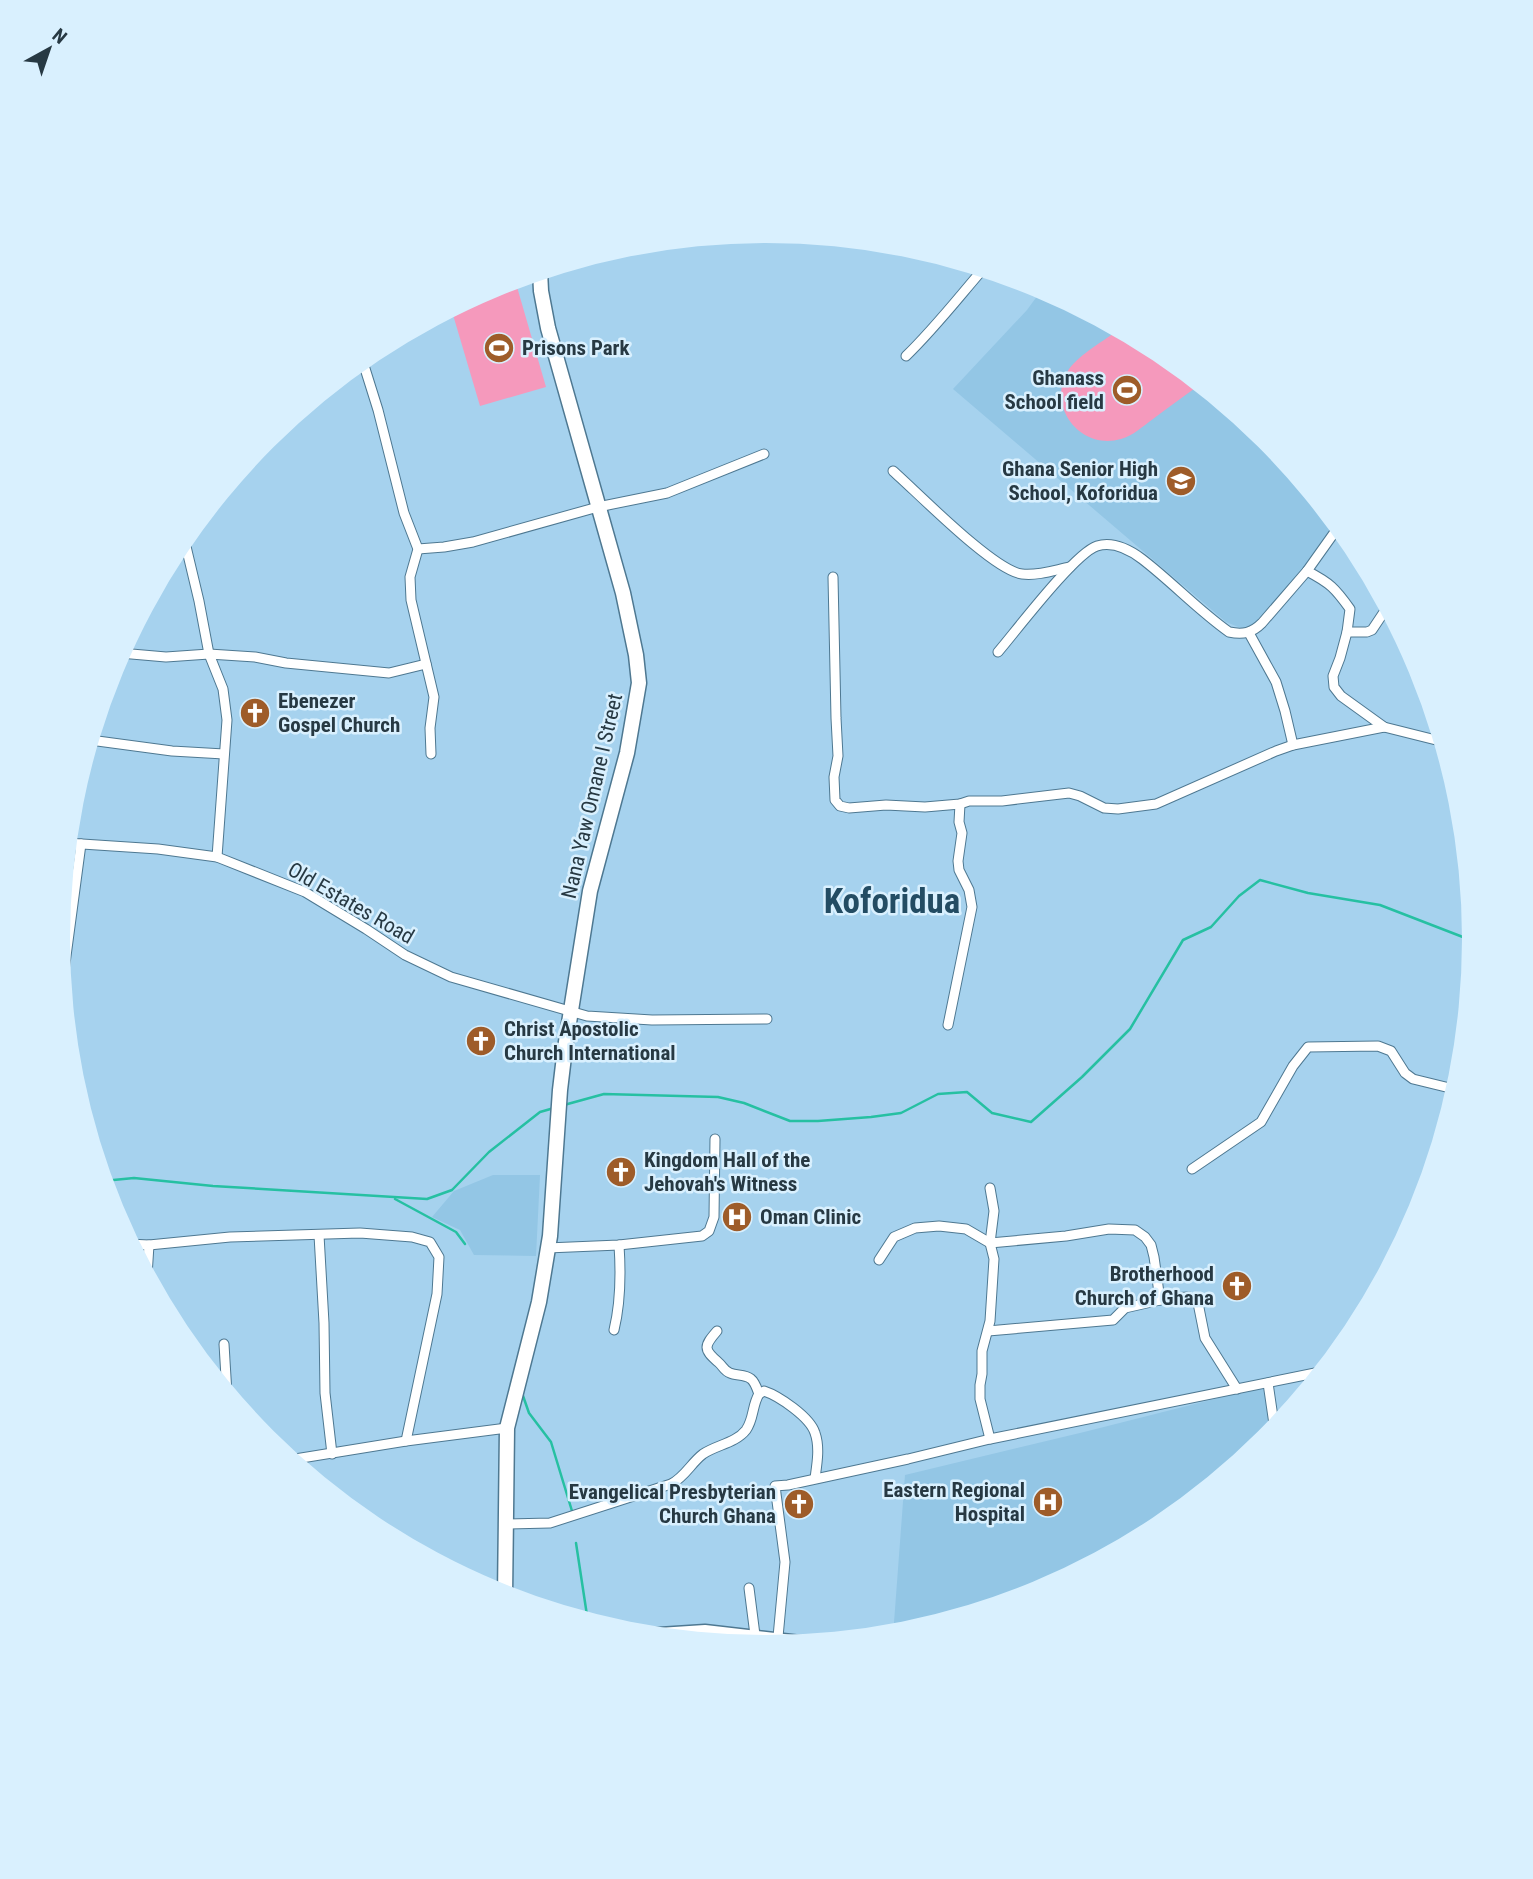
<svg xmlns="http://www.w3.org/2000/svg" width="1533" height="1879" viewBox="0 0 1533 1879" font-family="'Roboto Condensed',sans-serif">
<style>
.built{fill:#93c6e5}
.green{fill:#f599bc}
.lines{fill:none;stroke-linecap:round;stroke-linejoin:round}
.stream{stroke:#26c0a2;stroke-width:2.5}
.minor-casing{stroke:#4e7891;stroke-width:11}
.tertiary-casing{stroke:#4e7891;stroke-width:13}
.primary-casing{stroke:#4e7891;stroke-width:17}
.minor{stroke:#fff;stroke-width:9}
.tertiary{stroke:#fff;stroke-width:10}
.primary{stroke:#fff;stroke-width:14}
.labels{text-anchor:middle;stroke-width:5;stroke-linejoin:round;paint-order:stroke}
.poi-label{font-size:21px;font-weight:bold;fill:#273943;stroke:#d9f0fe;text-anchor:start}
.street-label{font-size:21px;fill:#273943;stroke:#d9f0fe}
.town-label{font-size:35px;font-weight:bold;fill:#234c63;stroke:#d9f0fe}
</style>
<rect width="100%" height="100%" fill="#a6d2ee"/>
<g class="built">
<path d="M 1043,288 L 1161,350 L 1268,439 L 1337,523 L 1305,566 L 1253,629 L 1248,631 L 1226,622 L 953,389 L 1027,310 Z"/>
<path d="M 493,1175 L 540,1175 L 536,1256 L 474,1255 L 460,1230 L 432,1217 L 454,1191 Z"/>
<path d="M 1267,1389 L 1270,1438 L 1160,1529 L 1037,1594 L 904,1635 L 893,1636 L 905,1475 L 1084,1432 L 1250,1390 Z"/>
</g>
<g class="green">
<path d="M 515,280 L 546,387 L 480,406 L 451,308 L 493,286 Z"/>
<path d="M 1120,329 L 1161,350 L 1201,384 C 1185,395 1169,407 1153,419 C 1143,426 1133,436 1121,439 C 1080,451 1045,405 1069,369 C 1080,354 1105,340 1120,329 Z"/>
</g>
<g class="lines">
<g class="stream">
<path d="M 564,1105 L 604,1094 L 718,1097 L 744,1103 L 790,1121 L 818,1121 L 871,1117 L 901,1113 L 938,1094 L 967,1092 L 992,1113 L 1031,1122 L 1082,1077 L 1130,1029 L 1183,940 L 1211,927 L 1239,896 L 1260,880 L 1308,893 L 1380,905 L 1468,939 L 1475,939"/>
<path d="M 103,1181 L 134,1178 L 213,1186 L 427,1199 L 452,1190 L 489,1152 L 540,1112 L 554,1108"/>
<path d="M 395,1199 L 456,1232 L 465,1244"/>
<path d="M 522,1393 L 529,1413 L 551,1442 L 572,1511"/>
<path d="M 576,1543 L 588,1622"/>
</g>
<g class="minor-casing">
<g id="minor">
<path d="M 906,356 C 934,329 958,298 984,268"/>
<path d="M 362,359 L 378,410 L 404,513 L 418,549 L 410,577 L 411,600 L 434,697 L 430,728 L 431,754"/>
<path d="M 893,471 C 918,493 994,571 1022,574 C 1038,576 1055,570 1070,567"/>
<path d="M 184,538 L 199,601 L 209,654 L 223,689 L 227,720 L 217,857"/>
<path d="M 418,549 L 444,547 L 473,542 L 598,507 L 667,493 L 764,454"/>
<path d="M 1307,571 C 1330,583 1335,588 1350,609 L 1347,632 L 1340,658 L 1333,676 L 1334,687 L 1341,696 L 1384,727"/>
<path d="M 833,577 L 836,718 L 838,756 L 834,777 L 835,800 L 840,806 L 849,808 L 886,805 L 925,807 L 960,804 L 969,801 L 1002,801 L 1069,793 L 1080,796 L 1104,808 L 1118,809 L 1156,804 L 1276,751 L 1293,745 L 1384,727 L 1444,742"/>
<path d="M 1347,632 L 1367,632 L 1372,630 L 1388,606"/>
<path d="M 1249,633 L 1276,682 L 1285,711 L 1293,745"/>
<path d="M 998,652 C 1016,631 1075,553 1097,546 C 1113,541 1130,550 1142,559 C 1172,582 1198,610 1229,632 C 1243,635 1252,633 1262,623 L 1307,571 L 1339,526"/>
<path d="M 120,653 L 166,657 L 209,654 L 255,657 L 286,663 L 389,673 L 426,664"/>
<path d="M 90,740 L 172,751 L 224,754"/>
<path d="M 67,843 L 158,849 L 217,857 L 305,892 L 366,929 L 405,955 L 451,977 L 587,1016 L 652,1020 L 767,1019"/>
<path d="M 62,986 L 81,844"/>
<path d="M 948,1025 L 972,907 L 969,890 L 959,870 L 958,861 L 962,833 L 959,822 L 960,804"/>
<path d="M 1192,1169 L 1261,1122 L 1293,1066 L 1308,1047 L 1378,1046 L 1391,1051 L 1405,1073 L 1413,1079 L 1458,1090"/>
<path d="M 990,1188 L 994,1211 L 990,1243 L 994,1259 L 990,1321 L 982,1351 L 982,1374 L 980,1385 L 980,1399 L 990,1439"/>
<path d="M 319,1235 L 324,1323 L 325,1393 L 332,1454"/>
<path d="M 129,1244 L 149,1245 L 230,1237 L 360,1233 L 412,1237 L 430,1242 L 439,1257 L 437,1294 L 406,1441"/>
<path d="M 547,1248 L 619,1245 L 702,1236 L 709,1231 L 714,1217 L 715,1139"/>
<path d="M 879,1260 L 894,1237 L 915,1228 L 939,1226 L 966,1229 L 990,1243 L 1066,1236 L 1109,1229 L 1135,1230 L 1145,1237 L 1151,1245 L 1154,1257 L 1160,1300"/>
<path d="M 147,1276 L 149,1245"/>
<path d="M 614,1330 C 621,1301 621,1274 619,1245"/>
<path d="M 988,1331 L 1113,1320 L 1125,1308 L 1169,1298 L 1189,1297 L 1198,1303 L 1205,1338 L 1237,1389"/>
<path d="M 224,1344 L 227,1394"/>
<path d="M 1268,1383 L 1275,1431"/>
<path d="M 759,1394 L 764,1391 C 779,1396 810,1417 815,1433 C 820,1447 817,1464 815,1478"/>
<path d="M 289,1460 L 406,1441 L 507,1428"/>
<path d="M 507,1524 L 550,1523 L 671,1484 C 685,1477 691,1463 703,1454 C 716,1445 736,1443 746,1430 C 754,1419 752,1405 759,1394 C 757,1389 755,1382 751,1379 C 745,1374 736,1376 730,1373 C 724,1371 723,1366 718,1362 C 703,1349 704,1346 717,1331"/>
<path d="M 749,1588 L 755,1635"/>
<path d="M 778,1637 L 785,1562 L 775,1486 L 788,1485 L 908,1459 L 990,1439 L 1325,1371"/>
</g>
</g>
<g class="tertiary-casing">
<path id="tertiary" d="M 628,1635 L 705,1630 L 818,1643"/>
</g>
<g class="primary-casing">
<path id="primary" d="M 505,1597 L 507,1428 L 539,1302 L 550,1236 L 560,1090 L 565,1048 L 590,891 L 627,753 L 639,683 L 636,655 L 623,593 L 548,328 L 541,291 L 540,271"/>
</g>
<use href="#minor" class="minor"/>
<use href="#tertiary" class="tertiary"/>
<use href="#primary" class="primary"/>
</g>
<defs>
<g id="stadium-disc" transform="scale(1.575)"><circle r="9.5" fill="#9e5c29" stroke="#d9f0fe"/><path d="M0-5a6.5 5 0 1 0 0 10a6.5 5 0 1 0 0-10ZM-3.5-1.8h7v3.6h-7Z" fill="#fff"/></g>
<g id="school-disc" transform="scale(1.575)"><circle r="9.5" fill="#9e5c29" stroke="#d9f0fe"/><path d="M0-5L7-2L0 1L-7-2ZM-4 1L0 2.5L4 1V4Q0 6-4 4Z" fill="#fff"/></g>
<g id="church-disc" transform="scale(1.575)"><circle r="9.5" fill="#9e5c29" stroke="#d9f0fe"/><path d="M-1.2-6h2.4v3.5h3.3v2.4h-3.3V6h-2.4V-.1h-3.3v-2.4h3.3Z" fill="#fff"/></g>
<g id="hospital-disc" transform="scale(1.575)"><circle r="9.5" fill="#9e5c29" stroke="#d9f0fe"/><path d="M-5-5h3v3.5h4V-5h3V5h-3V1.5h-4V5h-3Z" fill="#fff"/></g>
</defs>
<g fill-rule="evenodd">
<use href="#stadium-disc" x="499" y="348"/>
<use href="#stadium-disc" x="1127" y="390"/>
<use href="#school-disc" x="1181" y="481"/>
<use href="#church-disc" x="255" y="713"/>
<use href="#church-disc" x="481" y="1041"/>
<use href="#church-disc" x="621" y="1172"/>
<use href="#hospital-disc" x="737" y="1217"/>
<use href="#church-disc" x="1237" y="1286"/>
<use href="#hospital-disc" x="1048" y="1502"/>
<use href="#church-disc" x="799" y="1504"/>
</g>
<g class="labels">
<g class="poi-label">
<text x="522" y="355">Prisons Park</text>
<text x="1104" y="385" text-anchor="end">Ghanass<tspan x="1104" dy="24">School field</tspan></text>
<text x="1158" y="476" text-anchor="end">Ghana Senior High<tspan x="1158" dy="24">School, Koforidua</tspan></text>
<text x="278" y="708">Ebenezer<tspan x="278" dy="24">Gospel Church</tspan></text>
<text x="504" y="1036">Christ Apostolic<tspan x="504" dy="24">Church International</tspan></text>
<text x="644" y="1167">Kingdom Hall of the<tspan x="644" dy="24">Jehovah's Witness</tspan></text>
<text x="760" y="1224">Oman Clinic</text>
<text x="1214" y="1281" text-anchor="end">Brotherhood<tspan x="1214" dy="24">Church of Ghana</tspan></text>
<text x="1025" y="1497" text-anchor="end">Eastern Regional<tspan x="1025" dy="24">Hospital</tspan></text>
<text x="776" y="1499" text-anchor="end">Evangelical Presbyterian<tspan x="776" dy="24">Church Ghana</tspan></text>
</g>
<g class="street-label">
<text transform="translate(592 796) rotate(-77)" y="7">Nana Yaw Omane I Street</text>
<text transform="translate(351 903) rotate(30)" y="7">Old Estates Road</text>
</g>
<g class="town-label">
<text x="892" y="913">Koforidua</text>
</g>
</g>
<path d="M0 0H1533V1879H0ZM70 939a696 696 0 1 1 1392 0a696 696 0 1 1-1392 0Z" fill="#d9f0fe" fill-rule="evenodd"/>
<g transform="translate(49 49) rotate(40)" stroke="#d9f0fe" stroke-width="5" paint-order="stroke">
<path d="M0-5L12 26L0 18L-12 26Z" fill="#273943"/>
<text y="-10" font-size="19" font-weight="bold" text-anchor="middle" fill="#273943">N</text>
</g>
</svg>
